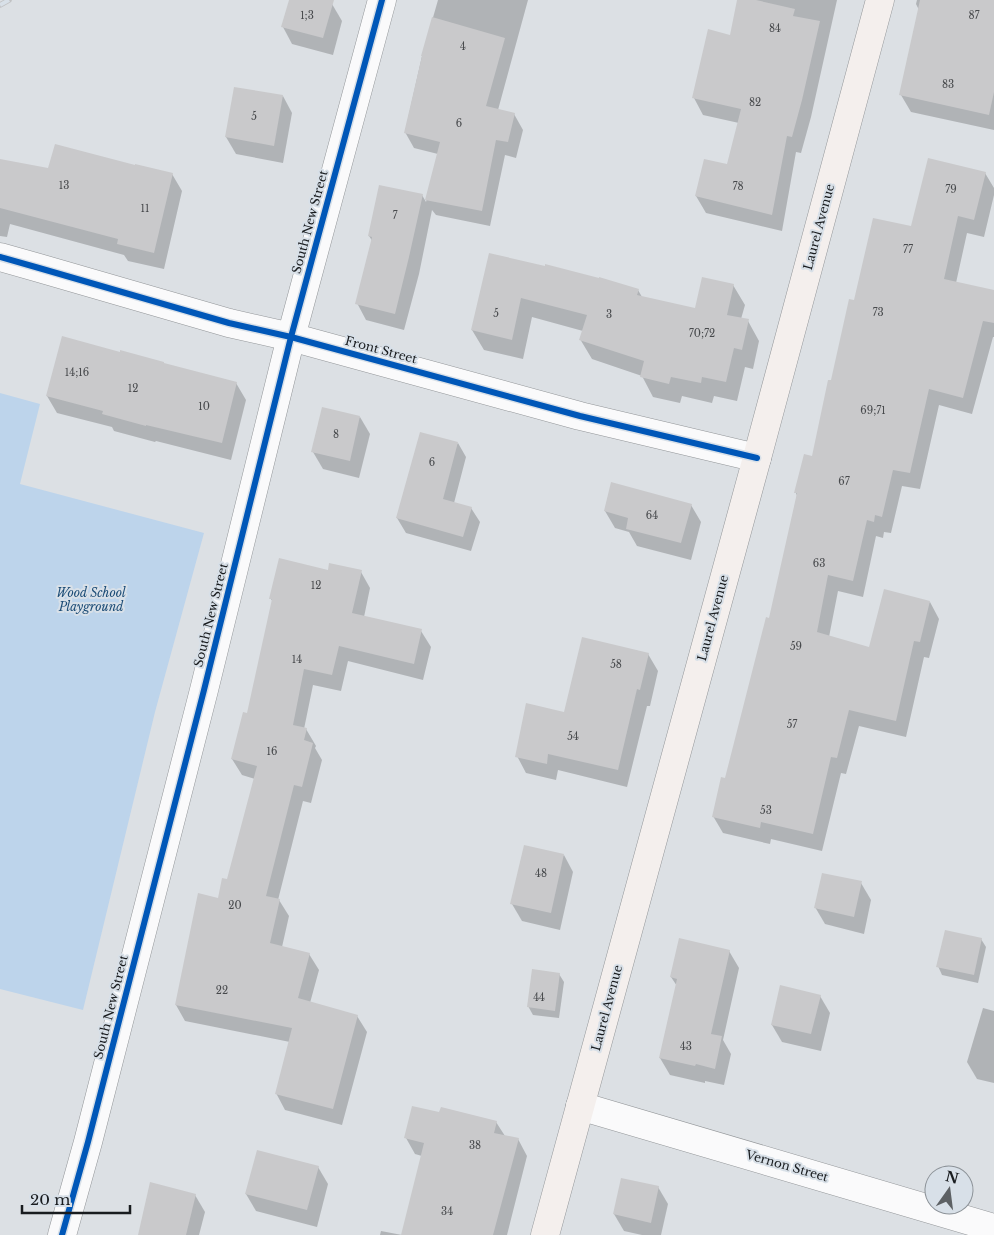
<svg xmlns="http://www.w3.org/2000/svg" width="994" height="1235" viewBox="0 0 994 1235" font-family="'Libre Baskerville',serif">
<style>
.green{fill:#bdd4eb}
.shadow{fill:#0003}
.building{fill:#c9c9cb}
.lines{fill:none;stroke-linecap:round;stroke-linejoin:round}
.street-casing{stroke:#939699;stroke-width:29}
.secondary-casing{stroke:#939699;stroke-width:29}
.street{stroke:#fafafb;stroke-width:28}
.secondary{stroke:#f4efed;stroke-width:28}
.rail-casing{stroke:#c1c2c4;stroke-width:5.5}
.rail{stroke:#d8e0e8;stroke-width:4;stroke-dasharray:11;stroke-linecap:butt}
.cycleway-casing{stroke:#d8e0e8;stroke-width:9}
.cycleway{stroke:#0057b8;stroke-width:6}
.labels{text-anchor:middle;stroke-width:4;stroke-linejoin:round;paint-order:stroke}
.number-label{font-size:10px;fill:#47494c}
.street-label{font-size:12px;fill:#191c1f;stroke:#d8e0e8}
.park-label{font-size:12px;font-style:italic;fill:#1d4d77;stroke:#d8e0e8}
</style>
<rect width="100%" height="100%" fill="#dce0e4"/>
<path class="green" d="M 0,393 L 40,404 L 20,484 L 204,533 L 155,712 L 83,1010 L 0,989 Z"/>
<g class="shadow">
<path d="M 290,0 L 319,0 L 332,4 L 342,21 L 333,55 L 292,44 L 283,27 Z"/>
<path d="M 438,0 L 528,0 L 498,110 L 514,114 L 523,130 L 516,158 L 505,155 L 490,226 L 436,215 L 432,210 L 419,274 L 404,330 L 366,320 L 357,303 L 373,242 L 369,236 L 422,195 L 426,202 L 438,154 L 414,148 L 405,132 L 422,56 Z"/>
<path d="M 739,0 L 837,0 L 811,117 L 801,153 L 796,152 L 782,231 L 706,213 L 696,196 L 728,165 L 739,123 L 703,115 L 694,98 L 731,37 Z"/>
<path d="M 917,0 L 994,0 L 994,130 L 911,112 L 901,95 L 919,10 L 916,4 Z"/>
<path d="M 283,96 L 292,113 L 283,163 L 236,154 L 226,137 Z"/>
<path d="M 0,160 L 49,169 L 136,167 L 172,174 L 182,191 L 164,269 L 128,261 L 124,255 L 10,224 L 7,237 L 0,236 Z"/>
<path d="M 985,173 L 994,188 L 994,195 L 984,237 L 967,233 L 956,283 L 994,292 L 994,337 L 993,337 L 972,414 L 939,405 L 920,489 L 902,486 L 891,533 L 884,532 L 883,538 L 876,536 L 863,597 L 838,591 L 829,637 L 870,649 L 930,602 L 939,619 L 929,658 L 924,657 L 906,737 L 859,726 L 846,774 L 841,773 L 822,851 L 771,839 L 770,844 L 723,833 L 713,816 L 726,779 L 770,620 L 797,496 L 796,493 L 813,457 L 855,301 L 912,228 Z"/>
<path d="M 490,254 L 638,290 L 642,297 L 696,310 L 733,285 L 745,305 L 741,319 L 748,321 L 759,341 L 753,369 L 745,367 L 737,401 L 714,396 L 712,403 L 682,396 L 680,403 L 653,397 L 642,376 L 592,359 L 580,339 L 583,331 L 532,317 L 523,359 L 484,350 L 472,330 Z"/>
<path d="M 236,383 L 246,400 L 231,460 L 156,441 L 155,442 L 114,431 L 112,427 L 57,413 L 47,396 Z"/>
<path d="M 360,417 L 370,434 L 359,478 L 323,469 L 313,452 Z"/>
<path d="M 458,443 L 466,457 L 454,503 L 471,508 L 480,522 L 471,551 L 406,533 L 397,518 Z"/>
<path d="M 691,505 L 701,522 L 691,560 L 637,546 L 629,532 L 615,528 L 605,511 Z"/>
<path d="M 329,572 L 361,572 L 370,588 L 364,617 L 421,631 L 431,647 L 423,680 L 348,661 L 341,691 L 313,685 L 304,729 L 306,729 L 316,746 L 315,748 L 322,760 L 311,803 L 303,801 L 278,900 L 279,900 L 289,916 L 282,947 L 309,954 L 319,970 L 310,1003 L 357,1016 L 367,1032 L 342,1125 L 285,1110 L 276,1093 L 290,1042 L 185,1021 L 176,1005 L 219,899 L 228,880 L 255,779 L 242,775 L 232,759 L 248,715 L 273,602 L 271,599 Z"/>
<path d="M 648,654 L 658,671 L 650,706 L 647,706 L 627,787 L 558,770 L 556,780 L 526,773 L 517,756 L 565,713 Z"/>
<path d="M 564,855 L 573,872 L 560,930 L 522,921 L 512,904 Z"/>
<path d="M 861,883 L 871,900 L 864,934 L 825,924 L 815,907 Z"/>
<path d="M 981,939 L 986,947 L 978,983 L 942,975 L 938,966 Z"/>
<path d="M 729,951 L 739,968 L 723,1040 L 731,1054 L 724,1085 L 705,1081 L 705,1083 L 670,1075 L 660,1058 L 677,986 L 671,977 Z"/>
<path d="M 559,974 L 564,982 L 559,1018 L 533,1015 L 528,1006 Z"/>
<path d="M 820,996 L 830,1013 L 821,1051 L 782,1042 L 772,1025 Z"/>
<path d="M 983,1008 L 994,1011 L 994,1083 L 977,1079 L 967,1062 Z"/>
<path d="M 440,1114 L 496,1122 L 505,1136 L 518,1139 L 527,1156 L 507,1235 L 403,1235 L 422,1156 L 415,1154 L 406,1138 Z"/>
<path d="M 318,1167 L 328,1184 L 317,1227 L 256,1211 L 246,1194 Z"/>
<path d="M 658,1187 L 668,1204 L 661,1235 L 642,1235 L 624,1231 L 614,1214 Z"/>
<path d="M 195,1195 L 205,1212 L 199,1235 L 139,1235 Z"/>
<path d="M 381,1231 L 402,1235 L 380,1235 Z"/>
</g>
<g class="building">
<path d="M 289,0 L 334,0 L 323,38 L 281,27 Z"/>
<path d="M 737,0 L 756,0 L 795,9 L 793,16 L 820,21 L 802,100 L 792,137 L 787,136 L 772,215 L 695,196 L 704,159 L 727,164 L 741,109 L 692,98 L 708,29 L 730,35 Z"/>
<path d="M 920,0 L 994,0 L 994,92 L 989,115 L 899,95 Z"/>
<path d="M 432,17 L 505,38 L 486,106 L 515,113 L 508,142 L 496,140 L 482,211 L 425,200 L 440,142 L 404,133 L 422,56 L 421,56 Z"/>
<path d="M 234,87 L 283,95 L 274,146 L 225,137 Z"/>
<path d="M 55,144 L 135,165 L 135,164 L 173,173 L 154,253 L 117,244 L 118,239 L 0,208 L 0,159 L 48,168 Z"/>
<path d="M 928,158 L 986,172 L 974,220 L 958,216 L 944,279 L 994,290 L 994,323 L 983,321 L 963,398 L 929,389 L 910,473 L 893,470 L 882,517 L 875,515 L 874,522 L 867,520 L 853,581 L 828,575 L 817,632 L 869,647 L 884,589 L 930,601 L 920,642 L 914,641 L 896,721 L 849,710 L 837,758 L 831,757 L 813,834 L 761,822 L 760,828 L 712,817 L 721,777 L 725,778 L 766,617 L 769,618 L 797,493 L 794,493 L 804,454 L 812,456 L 828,380 L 831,380 L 849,299 L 854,300 L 873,218 L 911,226 Z"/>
<path d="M 379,185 L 423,194 L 409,257 L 395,314 L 355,304 L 372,237 L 368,236 Z"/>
<path d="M 489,253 L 545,266 L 545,264 L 599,278 L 599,277 L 639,289 L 637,295 L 695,308 L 702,277 L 734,284 L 727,315 L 749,319 L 742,350 L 734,348 L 726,382 L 702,377 L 701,383 L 671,377 L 669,384 L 640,377 L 644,361 L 579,340 L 587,315 L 521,298 L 512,340 L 471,330 Z"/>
<path d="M 62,336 L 120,352 L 120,350 L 164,362 L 164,363 L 237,382 L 222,443 L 146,425 L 146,426 L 102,414 L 103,411 L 46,396 Z"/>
<path d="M 322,407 L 360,416 L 350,461 L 311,452 Z"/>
<path d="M 420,432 L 458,442 L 443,499 L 472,507 L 463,537 L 396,518 Z"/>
<path d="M 611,482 L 692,504 L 681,543 L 626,529 L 628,518 L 604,511 Z"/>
<path d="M 279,558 L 328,570 L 329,563 L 362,570 L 352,613 L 422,629 L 414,664 L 339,646 L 332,675 L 304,669 L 293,725 L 307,728 L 304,740 L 313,743 L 302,787 L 294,785 L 266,896 L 280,899 L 270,943 L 310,953 L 298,998 L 358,1015 L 333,1109 L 275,1094 L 292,1028 L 175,1005 L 198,893 L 218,898 L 222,878 L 227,879 L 257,766 L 231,759 L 243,712 L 247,713 L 272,599 L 269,599 Z"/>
<path d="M 582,637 L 649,653 L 640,690 L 637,689 L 618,770 L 548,754 L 547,764 L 515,757 L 526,703 L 564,712 Z"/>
<path d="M 524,845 L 564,854 L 551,913 L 510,904 Z"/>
<path d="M 822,873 L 862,881 L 854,917 L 814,908 Z"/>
<path d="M 945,930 L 982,938 L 974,975 L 936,967 Z"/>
<path d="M 679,938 L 730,950 L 711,1034 L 722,1036 L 715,1069 L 696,1064 L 695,1066 L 659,1058 L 677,979 L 670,977 Z"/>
<path d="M 532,969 L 560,973 L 555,1011 L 527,1007 Z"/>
<path d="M 780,985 L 821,995 L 811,1034 L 771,1025 Z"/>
<path d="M 412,1106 L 439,1112 L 441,1107 L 497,1121 L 494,1133 L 519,1138 L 493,1235 L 401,1235 L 424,1143 L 404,1138 Z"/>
<path d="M 257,1150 L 319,1166 L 307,1210 L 245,1194 Z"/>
<path d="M 621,1178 L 659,1186 L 651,1223 L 613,1214 Z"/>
<path d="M 150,1182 L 196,1194 L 186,1235 L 138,1235 Z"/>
</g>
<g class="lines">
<g class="street-casing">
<g id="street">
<path d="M 0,257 L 39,268 L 229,323 L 291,337 L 580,416 L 757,458"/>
<path d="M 580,1106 L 994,1228"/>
<path d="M 62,1235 L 88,1142 L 204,690 L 291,337 L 382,0"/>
</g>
</g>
<g class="secondary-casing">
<path id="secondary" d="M 545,1235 L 757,458 L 880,0"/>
</g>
<use href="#street" class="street"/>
<use href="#secondary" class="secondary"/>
<g class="rail-casing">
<path id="rail" d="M 0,5 L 9,0"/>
</g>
<use href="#rail" class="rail"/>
<g class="cycleway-casing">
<g id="cycleway">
<path d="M 0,257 L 39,268 L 229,323 L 291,337 L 580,416 L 757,458"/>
<path d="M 62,1235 L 88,1142 L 204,690 L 291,337 L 382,0"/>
</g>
</g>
<use href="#cycleway" class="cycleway"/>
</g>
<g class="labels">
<g class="number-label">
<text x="307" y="19">1;3</text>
<text x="974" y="19">87</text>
<text x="775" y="32">84</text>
<text x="463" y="50">4</text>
<text x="948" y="88">83</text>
<text x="755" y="106">82</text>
<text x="254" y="120">5</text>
<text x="459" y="127">6</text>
<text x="64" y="189">13</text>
<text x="738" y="190">78</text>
<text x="951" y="193">79</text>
<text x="145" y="212">11</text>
<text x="395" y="219">7</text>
<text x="908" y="253">77</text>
<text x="878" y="316">73</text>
<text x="496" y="317">5</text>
<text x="609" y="318">3</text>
<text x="702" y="337">70;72</text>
<text x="77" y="376">14;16</text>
<text x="133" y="392">12</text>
<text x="204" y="410">10</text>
<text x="873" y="414">69;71</text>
<text x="336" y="438">8</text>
<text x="432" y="466">6</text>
<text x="844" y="485">67</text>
<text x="652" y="519">64</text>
<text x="819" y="567">63</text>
<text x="316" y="589">12</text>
<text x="796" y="650">59</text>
<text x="297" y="663">14</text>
<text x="616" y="668">58</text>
<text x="792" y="728">57</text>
<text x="573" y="740">54</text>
<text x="272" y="755">16</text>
<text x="766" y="814">53</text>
<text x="541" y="877">48</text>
<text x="235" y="909">20</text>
<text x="222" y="994">22</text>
<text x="539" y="1001">44</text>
<text x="686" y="1050">43</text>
<text x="475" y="1149">38</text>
<text x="447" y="1215">34</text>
</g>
<g class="street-label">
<text transform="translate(310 222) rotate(-75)" y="4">South New Street</text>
<text transform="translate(819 227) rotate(-75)" y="4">Laurel Avenue</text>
<text transform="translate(381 350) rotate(15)" y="4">Front Street</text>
<text transform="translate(211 615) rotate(-76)" y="4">South New Street</text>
<text transform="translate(713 618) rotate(-75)" y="4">Laurel Avenue</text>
<text transform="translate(111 1007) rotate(-76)" y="4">South New Street</text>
<text transform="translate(607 1008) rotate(-75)" y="4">Laurel Avenue</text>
<text transform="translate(787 1166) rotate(16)" y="4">Vernon Street</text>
</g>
<g class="park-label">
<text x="91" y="597">Wood School<tspan x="91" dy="14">Playground</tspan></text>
</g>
</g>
<g transform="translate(949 1190) rotate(14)"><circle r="24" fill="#d8e0e8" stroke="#8c9298"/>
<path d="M0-4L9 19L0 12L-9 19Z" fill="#5d6164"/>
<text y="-8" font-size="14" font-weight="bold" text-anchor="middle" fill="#191c1f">N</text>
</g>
<path d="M22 1205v8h108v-8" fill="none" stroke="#191c1f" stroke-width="2.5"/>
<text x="30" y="1205" font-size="15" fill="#191c1f" stroke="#d8e0e8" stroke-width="4" paint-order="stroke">20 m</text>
</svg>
